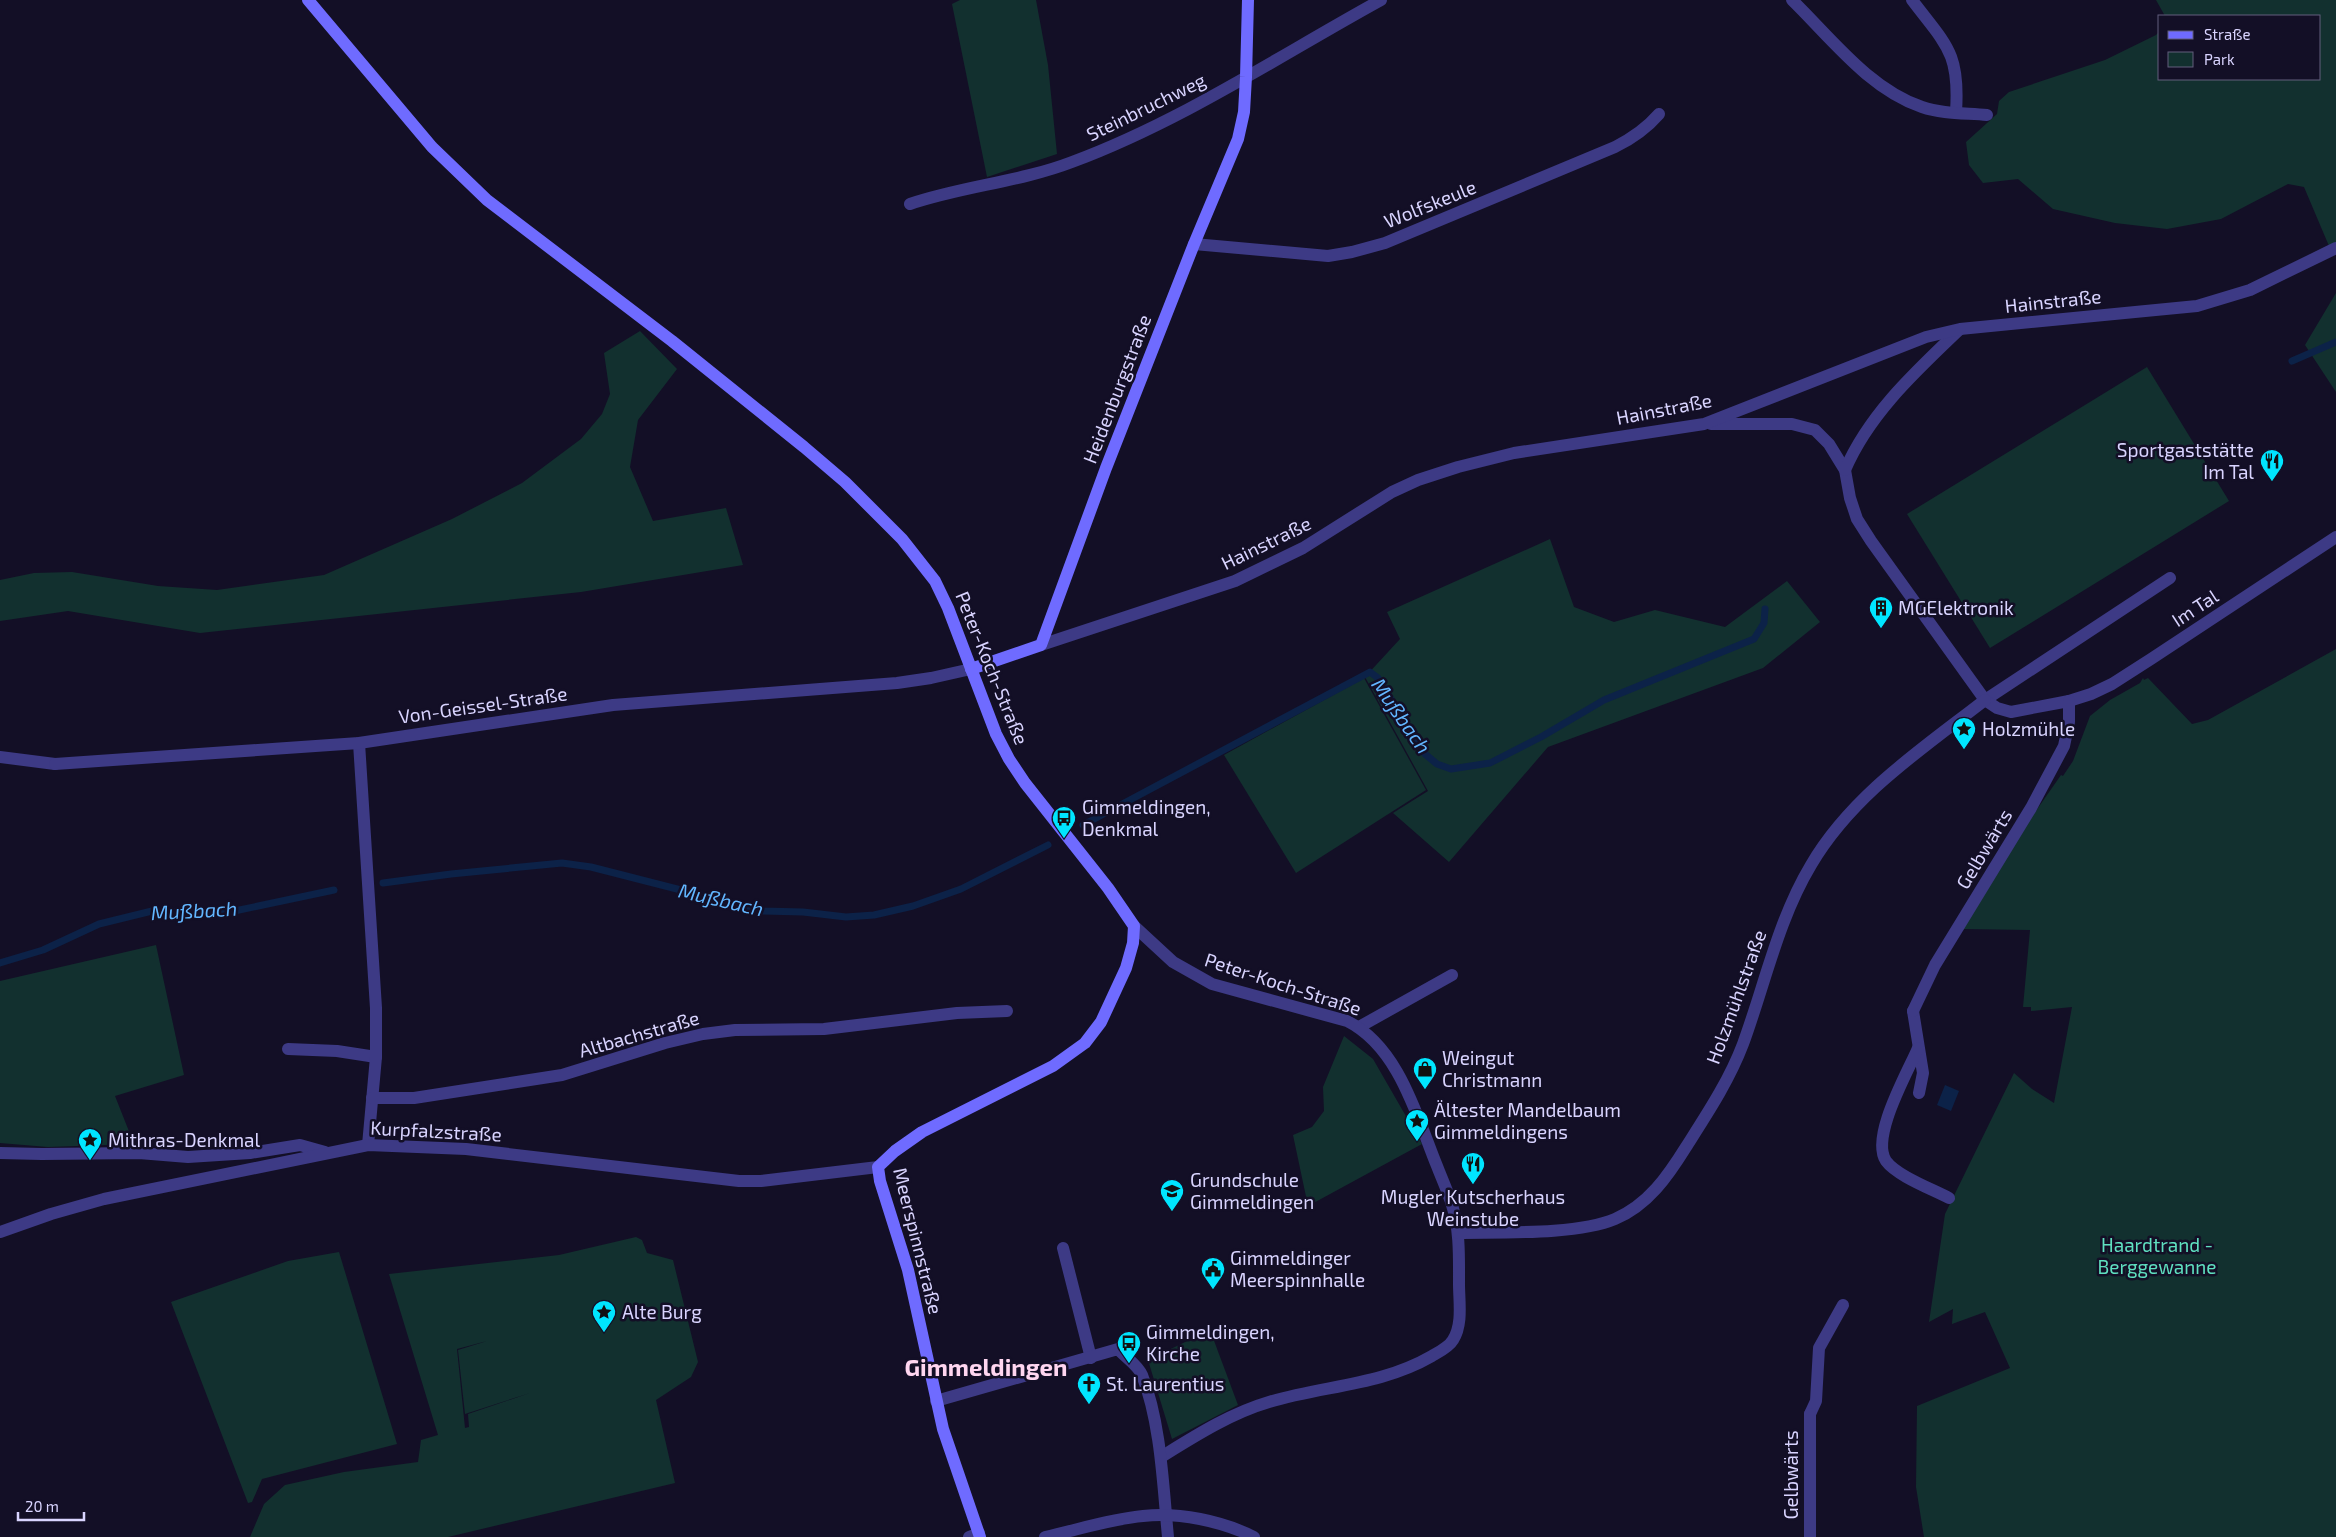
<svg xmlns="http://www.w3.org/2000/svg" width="2336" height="1537" viewBox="0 0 2336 1537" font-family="'Exo 2',sans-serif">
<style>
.green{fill:#12302f;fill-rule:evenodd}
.water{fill:#0c2248}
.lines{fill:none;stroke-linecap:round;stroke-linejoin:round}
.stream{stroke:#0c2248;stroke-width:7}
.lane{stroke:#3d3a85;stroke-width:12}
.street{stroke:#3d3a85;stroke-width:12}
.secondary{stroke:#6f6bff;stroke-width:12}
.labels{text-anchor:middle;stroke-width:5;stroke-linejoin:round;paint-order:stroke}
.street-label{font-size:19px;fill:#d9d4ff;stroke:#130f26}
.poi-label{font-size:19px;fill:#d9d4ff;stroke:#130f26;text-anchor:start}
.park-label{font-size:19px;fill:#5fe0c0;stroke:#130f26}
.water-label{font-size:20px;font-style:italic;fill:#62b6ff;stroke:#130f26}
.district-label{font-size:24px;font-weight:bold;fill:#ffd6f0;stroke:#130f26}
</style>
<rect width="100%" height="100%" fill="#130f26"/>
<g class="green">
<path d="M 960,0 L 1036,0 L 1048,65 L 1057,154 L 987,177 L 952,4 Z"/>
<path d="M 2156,0 L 2336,0 L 2336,243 L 2329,246 L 2304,187 L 2288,184 L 2221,219 L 2167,229 L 2115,223 L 2053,209 L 2018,179 L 1983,183 L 1969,165 L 1966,142 L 1997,114 L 1999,101 L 2009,92 L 2105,60 L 2156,35 L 2160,31 L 2160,79 L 2320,79 L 2320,16 L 2165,16 Z"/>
<path d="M 2336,293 L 2336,392 L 2305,345 Z"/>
<path d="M 640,331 L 677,369 L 638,420 L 630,467 L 653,521 L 726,508 L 743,565 L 581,592 L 200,633 L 68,611 L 0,621 L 0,580 L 34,573 L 72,572 L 158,586 L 217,590 L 324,575 L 452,519 L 522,483 L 581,439 L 602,414 L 610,394 L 604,353 Z"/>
<path d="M 2147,367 L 2229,501 L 1990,648 L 1907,514 Z"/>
<path d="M 1550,539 L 1574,607 L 1614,622 L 1655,610 L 1725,627 L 1787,581 L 1820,622 L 1763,668 L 1548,747 L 1449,862 L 1393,813 L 1428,791 L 1365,677 L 1400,639 L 1387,612 Z"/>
<path d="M 2336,649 L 2336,1537 L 1924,1537 L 1916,1487 L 1917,1406 L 2010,1368 L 1985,1312 L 1952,1324 L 1953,1309 L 1929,1322 L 1945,1214 L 2014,1073 L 2032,1089 L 2054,1103 L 2072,1007 L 2031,1011 L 2031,1007 L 2023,1007 L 2030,930 L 1963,929 L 2024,828 L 2061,775 L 2063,776 L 2073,761 L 2090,716 L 2110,700 L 2140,683 L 2143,678 L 2144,680 L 2148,678 L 2192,724 L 2208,720 Z"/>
<path d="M 1364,678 L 1426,790 L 1296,873 L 1224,755 Z"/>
<path d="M 156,945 L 184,1075 L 115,1096 L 134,1144 L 48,1147 L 0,1143 L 0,981 Z"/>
<path d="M 1344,1036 L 1373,1059 L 1422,1144 L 1308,1206 L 1293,1135 L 1312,1127 L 1324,1111 L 1323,1087 Z"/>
<path d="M 636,1237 L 642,1240 L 647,1253 L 673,1260 L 698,1362 L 691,1377 L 656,1400 L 675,1483 L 448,1537 L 250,1537 L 264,1504 L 285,1485 L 344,1472 L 418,1462 L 421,1440 L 438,1435 L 389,1274 L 559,1255 ZM 487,1341 L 458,1350 L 465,1414 L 530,1393 L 468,1414 L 469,1427 L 465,1428 L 457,1349 Z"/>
<path d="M 339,1252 L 397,1444 L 262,1479 L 252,1502 L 248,1503 L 171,1302 L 288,1261 Z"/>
<path d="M 1210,1330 L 1238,1405 L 1172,1439 L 1148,1360 Z"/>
</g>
<path class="water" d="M 1945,1085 L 1959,1091 L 1951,1111 L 1937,1105 Z"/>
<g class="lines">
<g class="stream">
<path d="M 2292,361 L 2336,342"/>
<path d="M 1083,825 L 1370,672 L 1378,678 L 1425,754 L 1437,764 L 1451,769 L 1490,763 L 1541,737 L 1604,700 L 1754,639 L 1764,623 L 1765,609"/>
<path d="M 383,883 L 451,874 L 562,863 L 591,867 L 763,911 L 803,912 L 846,917 L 874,915 L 913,906 L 961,889 L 1048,845"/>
<path d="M 0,963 L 43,950 L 99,924 L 152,911 L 225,913 L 334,890"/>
</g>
<g class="lane">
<path d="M 1912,0 C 1946,45 1960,52 1956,112"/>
<path d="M 1985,700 L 2170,578"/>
<path d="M 0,757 L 55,764"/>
<path d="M 1913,1011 L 1923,1073 L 1919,1093"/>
<path d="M 1359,1027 L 1452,975"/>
<path d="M 1918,1048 C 1908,1072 1870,1137 1886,1161 C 1897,1176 1932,1189 1949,1198"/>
<path d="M 288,1049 L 337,1051 L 376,1057"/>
<path d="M 1063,1248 L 1091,1358"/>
<path d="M 1810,1414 L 1816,1401 L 1819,1348 L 1843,1305"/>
<path d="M 969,1537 L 979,1533"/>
</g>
<g class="street">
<path d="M 1792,0 C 1831,38 1869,89 1922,107 C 1942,114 1965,113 1987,115"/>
<path d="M 910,204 C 963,186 1020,182 1072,162 C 1182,121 1279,56 1381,0"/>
<path d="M 1194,244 L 1328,256 L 1352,252 L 1385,243 L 1615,147 C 1633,138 1646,129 1659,114"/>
<path d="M 1711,424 L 1792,424 L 1815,430 L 1829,444 L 1845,470 L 1850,498 L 1857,519 L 1871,541 L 1985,700 L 1997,708 L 2011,712 L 2069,701 L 2091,694 L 2112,684 L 2151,659 L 2336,537"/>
<path d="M 1845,470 C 1869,414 1915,372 1959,330"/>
<path d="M 1041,645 L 1235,581 L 1303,548 L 1392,492 L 1418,480 L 1458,467 L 1514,453 L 1704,424 L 1926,337 L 1960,329 L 2197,306 L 2250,290 L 2336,248"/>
<path d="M 359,743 L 376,1008 L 376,1057 L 368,1145"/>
<path d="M 55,764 L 359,743 L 613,705 L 897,683 L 931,678 L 971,669"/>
<path d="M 1134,926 L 1173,962 L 1212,984 L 1347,1021 C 1399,1047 1417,1117 1437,1166 C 1442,1179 1448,1192 1452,1205 C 1460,1230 1459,1258 1459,1284 C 1459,1302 1463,1324 1453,1340 C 1449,1347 1439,1352 1432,1356 C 1380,1386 1325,1385 1269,1402 C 1231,1413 1195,1436 1161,1457"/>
<path d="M 1913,1011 L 1935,965 L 2031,808 L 2064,746 L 2069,722 L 2069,701"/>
<path d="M 372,1098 L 414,1098 L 562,1075 L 665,1043 L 703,1034 L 735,1030 L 824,1029 L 957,1013 L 1007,1011"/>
<path d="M 0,1153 L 42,1154 L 139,1153 L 188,1157 L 250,1153 L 300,1145 L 325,1152"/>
<path d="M 0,1232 L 51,1214 L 104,1199 L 368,1145 L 466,1149 L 739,1181 L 761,1181 L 878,1167"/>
<path d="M 1458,1233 C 1501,1232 1577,1235 1615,1219 C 1648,1205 1668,1176 1686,1147 C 1707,1114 1729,1081 1743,1044 C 1765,984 1778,920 1811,865 C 1852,795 1922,749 1985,700"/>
<path d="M 936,1401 L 1118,1349 C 1125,1357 1138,1365 1142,1375 C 1161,1423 1163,1486 1168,1537"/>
<path d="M 1045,1537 C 1077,1530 1110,1519 1143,1516 C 1179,1512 1222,1521 1254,1537"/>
<path d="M 1810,1537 L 1810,1414"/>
</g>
<g class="secondary">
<path d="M 308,0 L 432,147 L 487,200 L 672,341 L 804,447 L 845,482 L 902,539 L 935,581 L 948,608 L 996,734 L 1009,759 L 1025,783 L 1108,888 L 1134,926 L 1133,943 L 1126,968 L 1101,1022 L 1085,1043 L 1053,1066 L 922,1132 L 895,1151 L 878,1167 L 880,1181 L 908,1270 L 943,1429 L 980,1537"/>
<path d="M 971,669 L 1041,645 L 1106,468 L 1194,244 L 1238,139 L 1244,112 L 1246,77 L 1248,0"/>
</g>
</g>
<defs>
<g id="restaurant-pin" transform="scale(1.25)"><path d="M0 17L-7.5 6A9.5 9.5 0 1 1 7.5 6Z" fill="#00e5ff" stroke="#130f26"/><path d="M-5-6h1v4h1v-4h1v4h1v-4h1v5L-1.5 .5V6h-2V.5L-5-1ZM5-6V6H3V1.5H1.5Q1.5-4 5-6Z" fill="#111"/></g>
<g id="building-pin" transform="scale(1.25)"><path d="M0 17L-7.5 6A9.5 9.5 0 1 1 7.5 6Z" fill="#00e5ff" stroke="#130f26"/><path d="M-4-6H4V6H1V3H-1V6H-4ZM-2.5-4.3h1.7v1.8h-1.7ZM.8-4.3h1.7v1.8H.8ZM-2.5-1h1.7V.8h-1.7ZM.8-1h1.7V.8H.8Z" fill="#111"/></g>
<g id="sight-pin" transform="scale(1.25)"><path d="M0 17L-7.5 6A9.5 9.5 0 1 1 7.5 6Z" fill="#00e5ff" stroke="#130f26"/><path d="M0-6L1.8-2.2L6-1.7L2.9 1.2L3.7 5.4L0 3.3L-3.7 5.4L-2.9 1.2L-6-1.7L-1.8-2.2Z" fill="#111"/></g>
<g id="bus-pin" transform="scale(1.25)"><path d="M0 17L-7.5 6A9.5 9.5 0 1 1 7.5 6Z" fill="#00e5ff" stroke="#130f26"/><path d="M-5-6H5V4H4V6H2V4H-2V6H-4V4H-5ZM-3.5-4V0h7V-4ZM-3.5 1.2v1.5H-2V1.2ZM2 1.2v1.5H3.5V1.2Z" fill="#111"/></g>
<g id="shop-pin" transform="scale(1.25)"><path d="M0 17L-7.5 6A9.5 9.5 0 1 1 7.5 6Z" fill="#00e5ff" stroke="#130f26"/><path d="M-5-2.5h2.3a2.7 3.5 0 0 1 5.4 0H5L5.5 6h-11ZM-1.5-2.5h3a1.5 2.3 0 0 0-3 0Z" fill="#111"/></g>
<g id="school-pin" transform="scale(1.25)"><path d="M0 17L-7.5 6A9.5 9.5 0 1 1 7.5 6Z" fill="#00e5ff" stroke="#130f26"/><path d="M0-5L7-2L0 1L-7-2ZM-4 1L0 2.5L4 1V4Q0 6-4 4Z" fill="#111"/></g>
<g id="civic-pin" transform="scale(1.25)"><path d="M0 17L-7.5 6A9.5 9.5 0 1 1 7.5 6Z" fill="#00e5ff" stroke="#130f26"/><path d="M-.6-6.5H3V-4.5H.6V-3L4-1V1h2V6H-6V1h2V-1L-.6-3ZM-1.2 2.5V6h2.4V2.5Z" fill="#111"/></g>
<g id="church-pin" transform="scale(1.25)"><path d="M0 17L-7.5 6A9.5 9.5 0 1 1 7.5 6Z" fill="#00e5ff" stroke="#130f26"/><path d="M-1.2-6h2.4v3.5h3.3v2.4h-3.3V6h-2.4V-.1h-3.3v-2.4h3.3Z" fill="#111"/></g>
</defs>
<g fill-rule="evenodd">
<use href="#restaurant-pin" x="2272" y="461"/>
<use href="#building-pin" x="1881" y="608"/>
<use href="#sight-pin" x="1964" y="729"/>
<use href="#bus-pin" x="1064" y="818"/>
<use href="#shop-pin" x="1425" y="1069"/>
<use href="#sight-pin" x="1417" y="1121"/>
<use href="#sight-pin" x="90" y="1140"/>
<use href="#restaurant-pin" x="1473" y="1164"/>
<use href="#school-pin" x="1172" y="1191"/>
<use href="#civic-pin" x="1213" y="1269"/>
<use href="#sight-pin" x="604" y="1312"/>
<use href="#bus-pin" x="1129" y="1343"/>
<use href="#church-pin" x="1089" y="1384"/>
</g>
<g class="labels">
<g class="street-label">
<text transform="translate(1146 107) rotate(-26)" y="7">Steinbruchweg</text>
<text transform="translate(1430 204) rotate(-22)" y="7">Wolfskeule</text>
<text transform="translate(2053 301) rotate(-6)" y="7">Hainstraße</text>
<text transform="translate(1117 389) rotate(-69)" y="7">Heidenburgstraße</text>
<text transform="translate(1664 409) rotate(-11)" y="7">Hainstraße</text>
<text transform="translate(1266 543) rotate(-26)" y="7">Hainstraße</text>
<text transform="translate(2195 608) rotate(-33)" y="7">Im Tal</text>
<text transform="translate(992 668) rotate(68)" y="7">Peter-Koch-Straße</text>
<text transform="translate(483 705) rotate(-8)" y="7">Von-Geissel-Straße</text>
<text transform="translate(1984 849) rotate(-59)" y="7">Gelbwärts</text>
<text transform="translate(1283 984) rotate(18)" y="7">Peter-Koch-Straße</text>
<text transform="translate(1736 997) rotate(-70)" y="7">Holzmühlstraße</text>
<text transform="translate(639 1034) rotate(-16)" y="7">Altbachstraße</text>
<text transform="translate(436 1131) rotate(3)" y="7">Kurpfalzstraße</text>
<text transform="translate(918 1241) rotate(76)" y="7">Meerspinnstraße</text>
<text transform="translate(1791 1475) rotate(-90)" y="7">Gelbwärts</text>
</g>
<g class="poi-label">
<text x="2254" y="457" text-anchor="end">Sportgaststätte<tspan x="2254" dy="22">Im Tal</tspan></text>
<text x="1898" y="615">MGElektronik</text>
<text x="1982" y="736">Holzmühle</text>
<text x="1082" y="814">Gimmeldingen,<tspan x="1082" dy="22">Denkmal</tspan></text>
<text x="1442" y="1065">Weingut<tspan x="1442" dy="22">Christmann</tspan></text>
<text x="1434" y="1117">Ältester Mandelbaum<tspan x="1434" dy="22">Gimmeldingens</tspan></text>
<text x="108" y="1147">Mithras-Denkmal</text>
<text x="1190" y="1187">Grundschule<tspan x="1190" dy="22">Gimmeldingen</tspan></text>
<text x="1473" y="1204" text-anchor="middle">Mugler Kutscherhaus<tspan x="1473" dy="22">Weinstube</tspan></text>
<text x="1230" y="1265">Gimmeldinger<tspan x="1230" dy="22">Meerspinnhalle</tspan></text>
<text x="622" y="1319">Alte Burg</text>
<text x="1146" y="1339">Gimmeldingen,<tspan x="1146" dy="22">Kirche</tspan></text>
<text x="1106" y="1391">St. Laurentius</text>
</g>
<g class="park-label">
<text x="2157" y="1252">Haardtrand -<tspan x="2157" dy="22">Berggewanne</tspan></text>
</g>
<g class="water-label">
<text transform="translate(1401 716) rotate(55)" y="7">Mußbach</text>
<text transform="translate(721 900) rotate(13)" y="7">Mußbach</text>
<text transform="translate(194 911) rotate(-3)" y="7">Mußbach</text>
</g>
<g class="district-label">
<text x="986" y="1376">Gimmeldingen</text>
</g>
</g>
<rect x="2158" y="15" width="162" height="65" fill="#130f26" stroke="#625e7d"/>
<rect x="2168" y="31" width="25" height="8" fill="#6f6bff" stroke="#625e7d"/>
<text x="2204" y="40" font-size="15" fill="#d9d4ff">Straße</text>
<rect x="2168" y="52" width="25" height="15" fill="#12302f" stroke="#625e7d"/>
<text x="2204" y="65" font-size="15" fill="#d9d4ff">Park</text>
<path d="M18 1512v8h66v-8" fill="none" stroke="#d9d4ff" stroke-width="2.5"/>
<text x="25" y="1512" font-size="15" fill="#d9d4ff" stroke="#130f26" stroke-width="4" paint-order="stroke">20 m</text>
</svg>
